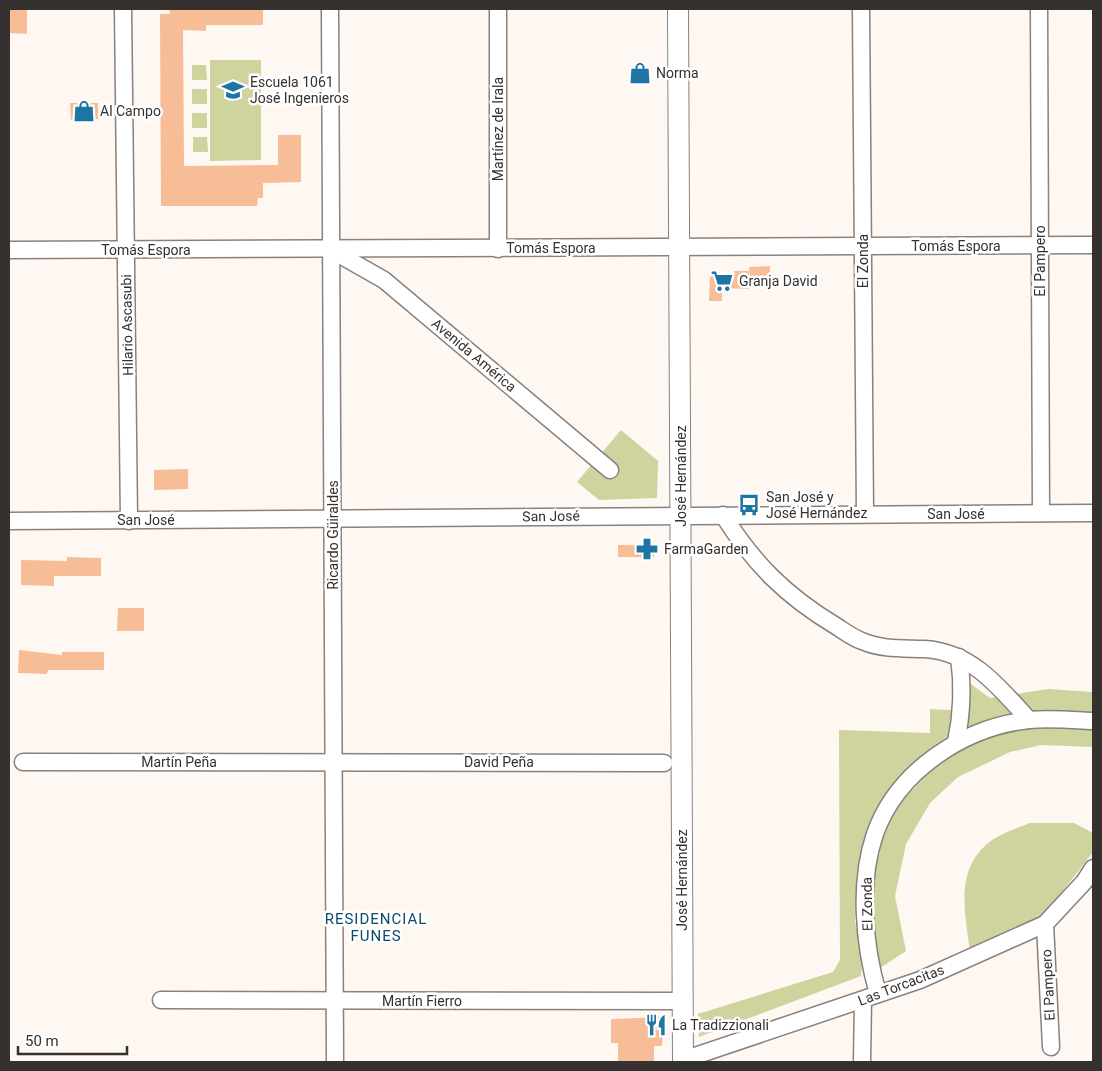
<svg xmlns="http://www.w3.org/2000/svg" width="1102" height="1071" viewBox="0 0 1102 1071" font-family="Roboto,sans-serif">
<style>
.green{fill:#cfd39d}
.building{fill:#f6bd96}
.lines{fill:none;stroke-linecap:round;stroke-linejoin:round}
.minor-casing{stroke:#89817c;stroke-width:19}
.major-casing{stroke:#89817c;stroke-width:22}
.minor{stroke:#fff;stroke-width:16}
.major{stroke:#fff;stroke-width:20}
.labels{text-anchor:middle;stroke-width:5;stroke-linejoin:round;paint-order:stroke}
.poi-label{font-size:14px;fill:#34312f;stroke:#fff;text-anchor:start}
.street-label{font-size:14px;fill:#34312f;stroke:#fff}
.neighbourhood-label{font-size:15px;letter-spacing:1px;fill:#0c4a6a;stroke:#fff}
</style>
<rect width="100%" height="100%" fill="#fef7f2"/>
<g class="green">
<path d="M 210,60 L 261,60 L 261,160 L 210,161 Z"/>
<path d="M 192,65 L 206,65 L 207,80 L 192,80 Z"/>
<rect x="192" y="89" width="15" height="15"/>
<rect x="192" y="113" width="15" height="15"/>
<path d="M 193,137 L 207,137 L 208,152 L 193,152 Z"/>
<path d="M 621,430 L 658,461 L 657,498 L 599,500 L 577,482 Z"/>
<path d="M 968,682 L 990,698 L 1048,689 L 1093,692 L 1093,716 L 1042,711 L 999,718 L 889,792 L 863,842 L 857,874 L 855,922 L 863,955 L 861,976 L 699,1037 L 698,1014 L 833,972 L 840,960 L 839,730 L 930,733 L 930,709 L 967,711 Z"/>
<path d="M 1034,725 L 1093,728 L 1093,747 L 1041,745 L 1010,752 L 958,777 L 930,803 L 906,844 L 895,896 L 906,951 L 877,970 L 873,936 L 871,877 L 881,840 L 898,805 L 932,769 L 977,741 Z"/>
<path d="M 1030,823 L 1074,823 L 1093,833 L 1093,852 L 1041,919 L 970,951 C 965,912 954,868 991,841 C 1001,833 1018,828 1030,823 Z"/>
</g>
<g class="building">
<path d="M 169,9 L 263,9 L 263,25 L 206,25 L 206,31 L 183,30 L 184,166 L 278,165 L 278,135 L 301,135 L 301,182 L 263,183 L 263,198 L 258,198 L 257,206 L 161,206 L 160,14 L 170,14 Z"/>
<path d="M 9,10 L 27,10 L 27,34 L 9,33 Z"/>
<path d="M 70,103 L 98,103 L 98,119 L 71,120 Z"/>
<path d="M 770,266 L 770,278 L 750,278 L 749,267 Z"/>
<path d="M 734,271 L 749,271 L 749,289 L 722,288 L 722,301 L 709,301 L 710,277 L 713,273 L 734,273 Z"/>
<path d="M 188,469 L 188,489 L 154,490 L 154,470 Z"/>
<rect x="618" y="545" width="36" height="12"/>
<path d="M 67,557 L 101,558 L 101,576 L 54,576 L 54,586 L 21,585 L 21,560 L 67,561 Z"/>
<path d="M 118,608 L 144,608 L 144,631 L 117,631 Z"/>
<path d="M 19,650 L 62,655 L 62,652 L 104,652 L 104,670 L 48,670 L 47,674 L 18,673 Z"/>
<path d="M 664,1017 L 662,1046 L 654,1046 L 654,1061 L 618,1062 L 618,1043 L 611,1043 L 611,1019 Z"/>
</g>
<g class="lines">
<g class="minor-casing">
<g id="minor">
<path d="M 123,9 L 129,521"/>
<path d="M 330,9 L 335,1062"/>
<path d="M 498,9 L 498,249"/>
<path d="M 861,9 L 865,514"/>
<path d="M 1039,9 L 1041,513"/>
<path d="M 9,250 L 1093,245"/>
<path d="M 333,251 L 384,280 L 610,470"/>
<path d="M 723,515 C 754,564 786,596 836,626 C 844,631 853,638 862,641 C 883,650 904,648 925,649 C 972,652 1000,688 1029,720"/>
<path d="M 9,521 L 1093,513"/>
<path d="M 956,742 C 962,714 963,685 959,657"/>
<path d="M 23,762 L 664,763"/>
<path d="M 1045,924 L 1051,1047"/>
<path d="M 878,994 C 864,945 858,883 875,834 C 897,771 964,727 1029,720 C 1049,718 1073,720 1093,721"/>
<path d="M 161,1000 L 683,1001"/>
<path d="M 683,1060 L 920,980 L 1045,924 L 1084,882 L 1093,868"/>
<path d="M 862,1062 L 863,1000"/>
</g>
</g>
<g class="major-casing">
<path id="major" d="M 678,9 L 683,1062"/>
</g>
<use href="#minor" class="minor"/>
<use href="#major" class="major"/>
</g>
<defs>
<g id="shop-bare" transform="scale(1.725)"><path d="M-5-2.5h2.3a2.7 3.5 0 0 1 5.4 0H5L5.5 6h-11ZM-1.5-2.5h3a1.5 2.3 0 0 0-3 0Z" fill="#1d75a4" stroke="#fff" stroke-width="2.5" paint-order="stroke"/></g>
<g id="school-bare" transform="scale(1.725)"><path d="M0-5L7-2L0 1L-7-2ZM-4 1L0 2.5L4 1V4Q0 6-4 4Z" fill="#1d75a4" stroke="#fff" stroke-width="2.5" paint-order="stroke"/></g>
<g id="supermarket-bare" transform="scale(1.725)"><path d="M-6-5.5h2.5l.6 2H6L4.5 2H-2.5L-4.4-4H-6ZM-1.5 3.2a1.3 1.3 0 1 0 .1 0ZM3 3.2a1.3 1.3 0 1 0 .1 0Z" fill="#1d75a4" stroke="#fff" stroke-width="2.5" paint-order="stroke"/></g>
<g id="bus-bare" transform="scale(1.725)"><path d="M-5-6H5V4H4V6H2V4H-2V6H-4V4H-5ZM-3.5-4V0h7V-4ZM-3.5 1.2v1.5H-2V1.2ZM2 1.2v1.5H3.5V1.2Z" fill="#1d75a4" stroke="#fff" stroke-width="2.5" paint-order="stroke"/></g>
<g id="pharmacy-bare" transform="scale(1.725)"><path d="M-2-6h4v4h4v4h-4v4h-4v-4h-4v-4h4Z" fill="#1d75a4" stroke="#fff" stroke-width="2.5" paint-order="stroke"/></g>
<g id="restaurant-bare" transform="scale(1.725)"><path d="M-5-6h1v4h1v-4h1v4h1v-4h1v5L-1.5 .5V6h-2V.5L-5-1ZM5-6V6H3V1.5H1.5Q1.5-4 5-6Z" fill="#1d75a4" stroke="#fff" stroke-width="2.5" paint-order="stroke"/></g>
</defs>
<g fill-rule="evenodd">
<use href="#shop-bare" x="640" y="73"/>
<use href="#school-bare" x="233" y="90"/>
<use href="#shop-bare" x="84" y="111"/>
<use href="#supermarket-bare" x="722" y="281"/>
<use href="#bus-bare" x="749" y="505"/>
<use href="#pharmacy-bare" x="647" y="549"/>
<use href="#restaurant-bare" x="656" y="1025"/>
</g>
<g class="labels">
<g class="poi-label">
<text x="656" y="78">Norma</text>
<text x="250" y="87">Escuela 1061<tspan x="250" dy="16">José Ingenieros</tspan></text>
<text x="100" y="116">Al Campo</text>
<text x="739" y="286">Granja David</text>
<text x="766" y="502">San José y<tspan x="766" dy="16">José Hernández</tspan></text>
<text x="664" y="554">FarmaGarden</text>
<text x="672" y="1030">La Tradizzionali</text>
</g>
<g class="street-label">
<text transform="translate(498 129) rotate(-90)" y="5">Martínez de Irala</text>
<text x="956" y="251">Tomás Espora</text>
<text x="551" y="253">Tomás Espora</text>
<text x="146" y="255">Tomás Espora</text>
<text transform="translate(863 261) rotate(-90)" y="5">El Zonda</text>
<text transform="translate(1040 261) rotate(-90)" y="5">El Pampero</text>
<text transform="translate(127 325) rotate(-91)" y="5">Hilario Ascasubi</text>
<text transform="translate(474 355) rotate(40)" y="5">Avenida América</text>
<text transform="translate(681 476) rotate(-90)" y="5">José Hernández</text>
<text x="956" y="519">San José</text>
<text transform="translate(551 516) rotate(-1)" y="5">San José</text>
<text x="146" y="525">San José</text>
<text transform="translate(333 535) rotate(-90)" y="5">Ricardo Güiraldes</text>
<text x="179" y="767">Martín Peña</text>
<text x="499" y="767">David Peña</text>
<text transform="translate(682 880) rotate(-90)" y="5">José Hernández</text>
<text transform="translate(867 904) rotate(-91)" y="5">El Zonda</text>
<text transform="translate(901 985) rotate(-21)" y="5">Las Torcacitas</text>
<text transform="translate(1048 985) rotate(-93)" y="5">El Pampero</text>
<text x="422" y="1006">Martín Fierro</text>
</g>
<g class="neighbourhood-label">
<text x="376" y="924">RESIDENCIAL<tspan x="376" dy="17">FUNES</tspan></text>
</g>
</g>
<rect width="1102" height="1071" fill="none" stroke="#34312f" stroke-width="20"/>
<path d="M18 1046v8h109v-8" fill="none" stroke="#34312f" stroke-width="2.5"/>
<text x="25" y="1046" font-size="15" fill="#34312f" stroke="#ffffff" stroke-width="4" paint-order="stroke">50 m</text>
</svg>
